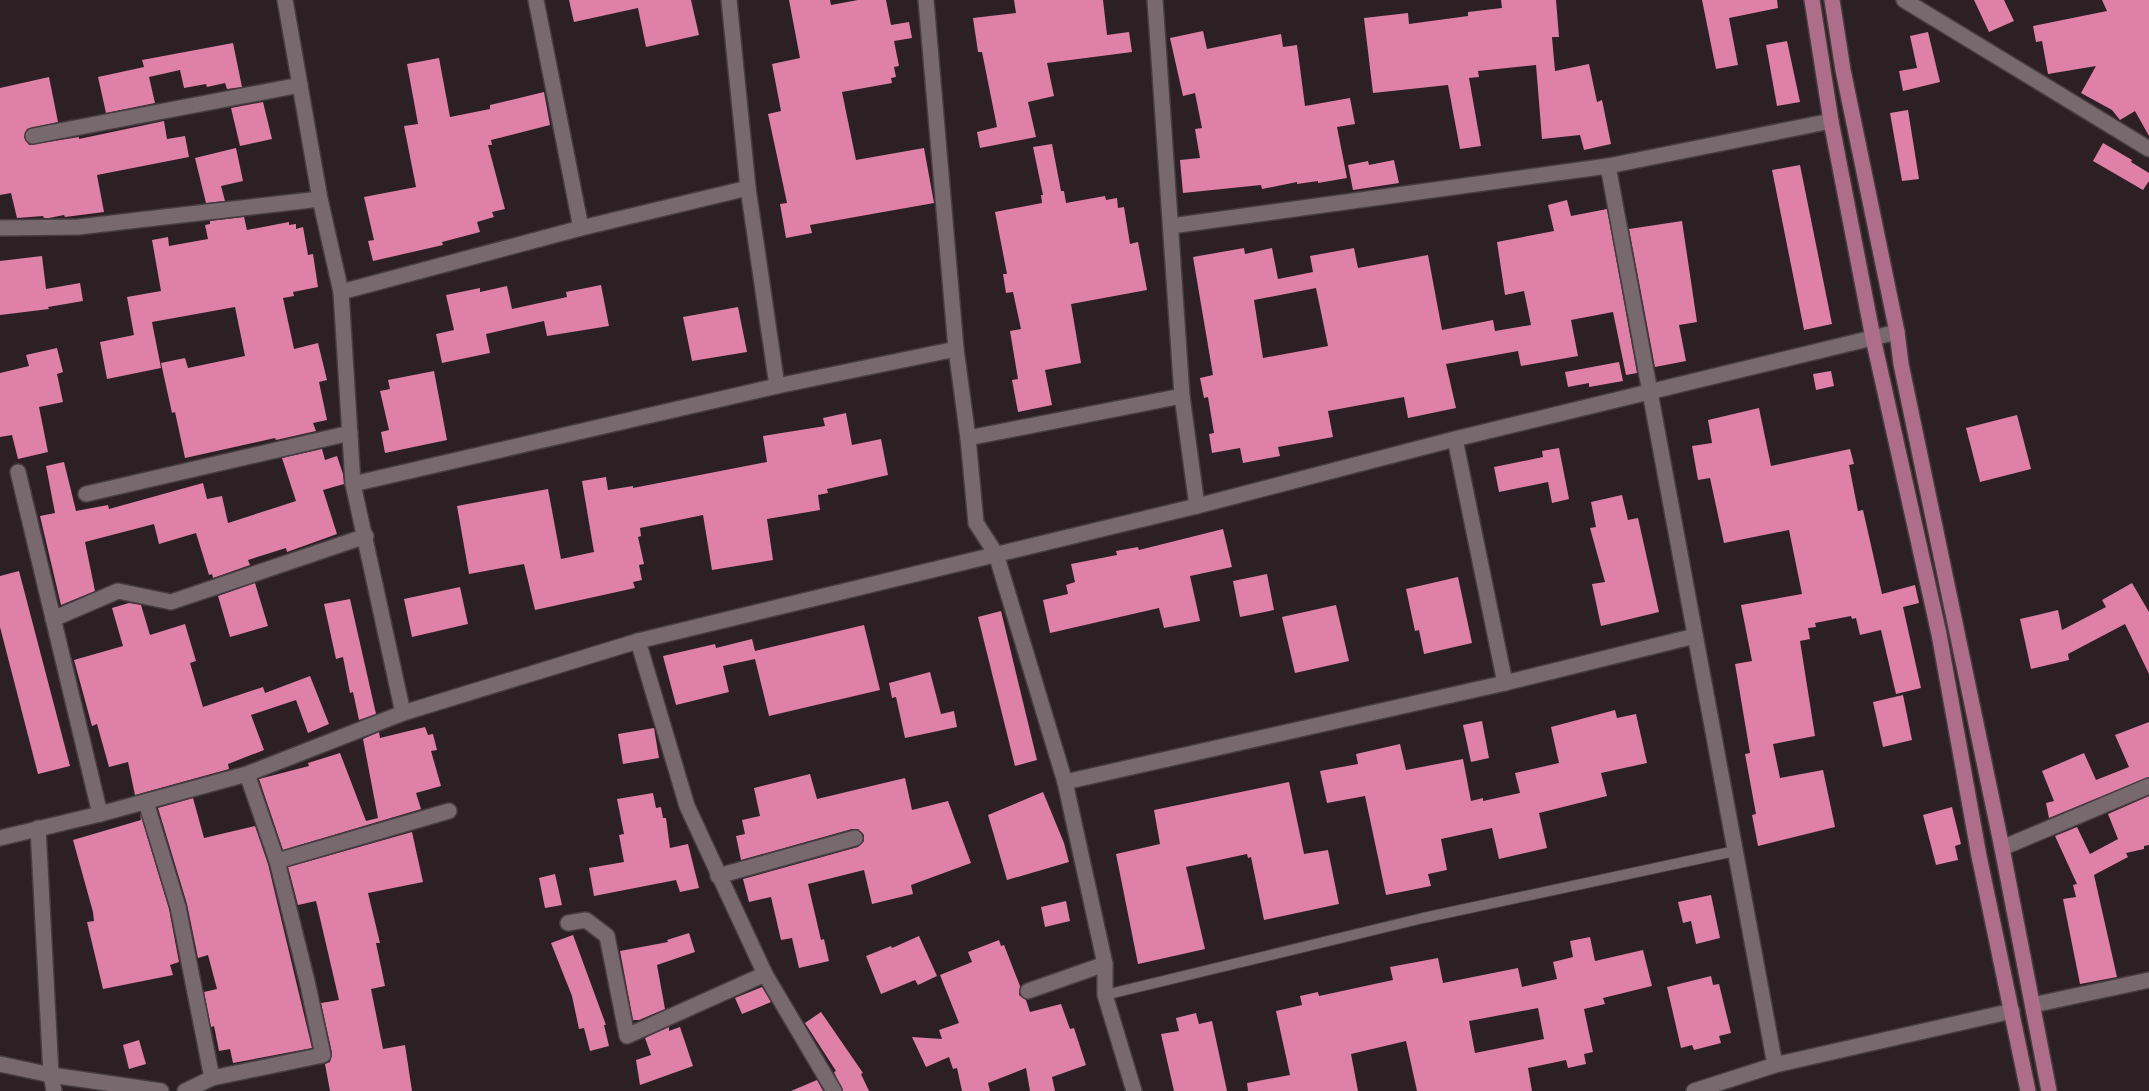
<svg xmlns="http://www.w3.org/2000/svg" width="2149" height="1091" viewBox="0 0 2149 1091" font-family="'Fira Sans Condensed',sans-serif">
<style>
.building{fill:#df80a7;fill-rule:evenodd}
.lines{fill:none;stroke-linecap:round;stroke-linejoin:round}
.lane-casing{stroke:#473d41;stroke-width:12}
.street-casing{stroke:#473d41;stroke-width:18}
.primary-casing{stroke:#473d41;stroke-width:18}
.lane{stroke:#77696e;stroke-width:10}
.street{stroke:#77696e;stroke-width:15}
.primary{stroke:#ae6d88;stroke-width:15}
</style>
<rect width="100%" height="100%" fill="#2c2024"/>
<g class="building">
<path d="M 569,0 L 691,0 L 699,35 L 646,47 L 638,8 L 574,22 Z"/>
<path d="M 789,0 L 830,0 L 831,5 L 858,0 L 886,0 L 891,25 L 909,22 L 912,38 L 894,41 L 899,66 L 894,67 L 896,77 L 891,78 L 892,83 L 842,92 L 856,160 L 924,148 L 934,203 L 810,225 L 812,233 L 786,238 L 780,204 L 787,203 L 768,114 L 781,111 L 772,64 L 800,58 Z"/>
<path d="M 1014,0 L 1103,0 L 1107,35 L 1129,32 L 1132,52 L 1047,63 L 1054,96 L 1028,102 L 1036,137 L 980,148 L 977,132 L 997,127 L 982,52 L 978,52 L 973,18 L 1016,13 Z"/>
<path d="M 1501,0 L 1556,0 L 1559,37 L 1552,37 L 1555,71 L 1589,64 L 1597,102 L 1602,100 L 1611,144 L 1584,150 L 1580,135 L 1542,139 L 1536,65 L 1478,71 L 1479,77 L 1469,78 L 1481,146 L 1460,149 L 1448,85 L 1373,93 L 1364,18 L 1408,13 L 1409,24 L 1468,16 L 1468,12 L 1502,8 Z"/>
<path d="M 1702,0 L 1777,0 L 1778,8 L 1729,18 L 1738,65 L 1716,69 Z"/>
<path d="M 1974,0 L 2004,0 L 2014,21 L 1989,32 Z"/>
<path d="M 2102,0 L 2149,0 L 2149,136 L 2135,111 L 2120,120 L 2112,110 L 2081,93 L 2096,66 L 2048,74 L 2042,41 L 2036,42 L 2033,26 L 2107,11 Z"/>
<path d="M 1203,31 L 1207,49 L 1281,34 L 1283,47 L 1297,45 L 1305,106 L 1350,98 L 1355,124 L 1337,127 L 1347,178 L 1318,183 L 1318,181 L 1297,184 L 1297,182 L 1262,189 L 1261,185 L 1183,193 L 1180,160 L 1200,158 L 1195,129 L 1202,128 L 1195,93 L 1183,96 L 1170,38 Z"/>
<path d="M 1928,32 L 1940,82 L 1903,91 L 1899,71 L 1917,68 L 1910,36 Z"/>
<path d="M 1787,41 L 1800,102 L 1777,106 L 1766,45 Z"/>
<path d="M 233,43 L 242,87 L 227,89 L 225,83 L 207,87 L 206,84 L 184,88 L 180,70 L 149,77 L 155,103 L 106,113 L 98,77 L 144,67 L 142,60 Z"/>
<path d="M 439,58 L 450,117 L 490,109 L 490,105 L 544,92 L 550,125 L 491,140 L 492,145 L 488,145 L 505,209 L 492,212 L 494,217 L 477,222 L 480,232 L 442,242 L 443,245 L 373,261 L 368,241 L 374,240 L 364,197 L 416,187 L 404,126 L 418,124 L 407,64 Z"/>
<path d="M 49,77 L 58,122 L 27,129 L 24,137 L 29,145 L 79,137 L 79,139 L 164,121 L 167,139 L 185,136 L 189,157 L 97,175 L 104,212 L 65,217 L 64,215 L 49,218 L 44,218 L 43,216 L 17,218 L 11,193 L 0,195 L 0,88 Z"/>
<path d="M 263,102 L 272,139 L 240,146 L 231,108 Z"/>
<path d="M 1908,110 L 1919,179 L 1902,181 L 1890,113 Z"/>
<path d="M 2103,143 L 2132,160 L 2131,162 L 2149,173 L 2149,181 L 2143,190 L 2093,161 Z"/>
<path d="M 1052,144 L 1061,191 L 1064,191 L 1066,203 L 1105,196 L 1106,200 L 1117,198 L 1118,208 L 1124,207 L 1130,244 L 1138,242 L 1147,290 L 1071,304 L 1081,363 L 1045,370 L 1052,405 L 1018,412 L 1012,380 L 1018,379 L 1010,331 L 1021,329 L 1013,292 L 1006,293 L 1003,274 L 1007,274 L 995,212 L 1042,203 L 1041,195 L 1043,195 L 1033,147 Z"/>
<path d="M 236,148 L 243,181 L 221,186 L 225,201 L 206,203 L 195,158 Z"/>
<path d="M 1394,160 L 1399,183 L 1353,190 L 1348,165 L 1368,161 L 1369,165 Z"/>
<path d="M 1800,165 L 1832,324 L 1804,330 L 1772,170 Z"/>
<path d="M 1567,200 L 1571,216 L 1607,209 L 1637,373 L 1626,375 L 1613,312 L 1571,320 L 1578,356 L 1521,366 L 1518,351 L 1446,364 L 1456,408 L 1408,418 L 1404,397 L 1328,411 L 1333,437 L 1278,447 L 1280,456 L 1243,463 L 1240,448 L 1212,453 L 1209,434 L 1214,433 L 1208,397 L 1204,398 L 1200,378 L 1213,375 L 1193,257 L 1244,248 L 1245,254 L 1272,248 L 1278,279 L 1313,272 L 1310,256 L 1354,248 L 1358,268 L 1428,255 L 1442,330 L 1493,320 L 1495,331 L 1531,325 L 1524,291 L 1505,295 L 1497,242 L 1554,231 L 1548,205 ZM 1316,288 L 1328,346 L 1263,358 L 1254,300 Z"/>
<path d="M 244,217 L 247,230 L 289,222 L 289,225 L 296,224 L 296,229 L 303,227 L 308,255 L 313,254 L 318,287 L 293,292 L 294,296 L 283,298 L 294,349 L 318,343 L 327,380 L 319,382 L 327,420 L 313,423 L 316,431 L 276,440 L 275,438 L 185,458 L 175,412 L 172,413 L 161,363 L 185,358 L 188,368 L 245,356 L 235,307 L 152,322 L 161,368 L 107,379 L 100,342 L 134,335 L 127,297 L 161,291 L 152,240 L 168,237 L 169,246 L 208,239 L 205,225 L 210,224 L 210,221 Z"/>
<path d="M 1682,221 L 1697,322 L 1679,325 L 1686,361 L 1655,367 L 1629,229 Z"/>
<path d="M 42,256 L 46,289 L 80,283 L 83,301 L 48,307 L 49,309 L 0,315 L 0,261 Z"/>
<path d="M 601,285 L 609,326 L 547,336 L 544,321 L 486,334 L 490,353 L 442,363 L 436,334 L 454,330 L 446,295 L 480,288 L 480,292 L 507,286 L 512,309 L 567,297 L 566,292 Z"/>
<path d="M 738,307 L 747,352 L 692,361 L 683,317 Z"/>
<path d="M 57,348 L 63,372 L 57,374 L 63,402 L 39,407 L 48,452 L 18,459 L 12,435 L 0,437 L 0,373 L 29,366 L 26,355 Z"/>
<path d="M 1619,362 L 1623,381 L 1589,387 L 1589,383 L 1568,387 L 1565,372 Z"/>
<path d="M 434,371 L 447,440 L 385,453 L 381,432 L 389,430 L 380,391 L 390,389 L 388,380 Z"/>
<path d="M 1831,371 L 1834,386 L 1816,390 L 1813,374 Z"/>
<path d="M 1759,408 L 1771,466 L 1850,449 L 1854,464 L 1849,465 L 1858,511 L 1863,510 L 1882,594 L 1915,585 L 1919,603 L 1903,607 L 1921,688 L 1896,694 L 1881,630 L 1860,635 L 1856,618 L 1852,619 L 1851,616 L 1815,623 L 1816,627 L 1808,628 L 1810,639 L 1800,641 L 1815,736 L 1773,744 L 1780,778 L 1823,770 L 1835,827 L 1758,846 L 1752,815 L 1756,814 L 1745,754 L 1750,753 L 1735,664 L 1752,661 L 1741,605 L 1802,594 L 1789,530 L 1724,543 L 1710,478 L 1698,480 L 1692,446 L 1712,443 L 1708,420 Z"/>
<path d="M 846,413 L 852,445 L 881,439 L 888,475 L 827,489 L 828,493 L 818,495 L 820,510 L 767,519 L 773,560 L 712,570 L 703,515 L 640,528 L 641,536 L 638,537 L 644,564 L 639,565 L 642,580 L 633,582 L 635,588 L 535,610 L 524,564 L 469,574 L 457,506 L 548,489 L 561,559 L 594,552 L 582,481 L 606,477 L 608,490 L 633,486 L 633,488 L 767,462 L 763,436 L 825,426 L 823,418 Z"/>
<path d="M 2017,415 L 2031,469 L 1980,482 L 1966,428 Z"/>
<path d="M 1559,448 L 1569,499 L 1552,503 L 1548,482 L 1499,492 L 1494,467 L 1543,457 L 1542,451 Z"/>
<path d="M 322,449 L 325,460 L 337,456 L 343,474 L 344,484 L 323,490 L 337,534 L 287,552 L 286,548 L 248,560 L 250,565 L 213,578 L 212,574 L 209,575 L 196,533 L 159,544 L 154,524 L 85,542 L 95,591 L 61,605 L 40,516 L 55,513 L 46,466 L 64,462 L 76,511 L 108,505 L 109,509 L 203,483 L 207,499 L 222,496 L 228,523 L 296,501 L 282,458 Z"/>
<path d="M 1622,495 L 1628,520 L 1638,518 L 1659,612 L 1601,626 L 1592,584 L 1605,582 L 1590,528 L 1596,527 L 1591,502 Z"/>
<path d="M 1223,529 L 1232,567 L 1190,576 L 1200,621 L 1164,628 L 1159,608 L 1050,633 L 1043,600 L 1068,594 L 1066,585 L 1075,582 L 1071,564 L 1117,555 L 1116,551 L 1138,547 L 1139,550 Z"/>
<path d="M 19,571 L 70,766 L 38,774 L 0,627 L 0,576 Z"/>
<path d="M 1267,574 L 1274,610 L 1240,617 L 1233,581 Z"/>
<path d="M 1458,577 L 1472,643 L 1424,654 L 1419,630 L 1415,631 L 1406,589 Z"/>
<path d="M 255,583 L 268,626 L 230,637 L 218,596 Z"/>
<path d="M 2132,583 L 2149,612 L 2149,674 L 2125,624 L 2068,654 L 2069,660 L 2031,669 L 2020,619 L 2058,610 L 2062,630 L 2106,607 L 2102,600 Z"/>
<path d="M 460,587 L 468,624 L 412,637 L 404,599 Z"/>
<path d="M 350,599 L 376,714 L 359,720 L 353,692 L 350,693 L 343,657 L 336,659 L 324,604 Z"/>
<path d="M 129,603 L 141,605 L 150,635 L 185,624 L 196,661 L 190,663 L 203,707 L 263,687 L 265,693 L 310,676 L 329,724 L 308,733 L 296,700 L 251,715 L 264,750 L 228,764 L 229,769 L 135,795 L 128,762 L 109,767 L 97,724 L 92,726 L 74,660 L 123,646 L 112,608 Z"/>
<path d="M 1336,605 L 1349,661 L 1295,673 L 1282,617 Z"/>
<path d="M 1001,611 L 1037,760 L 1015,766 L 978,617 Z"/>
<path d="M 864,625 L 880,690 L 769,716 L 755,659 L 723,666 L 729,692 L 676,705 L 663,656 L 715,644 L 716,648 L 752,639 L 755,651 Z"/>
<path d="M 930,672 L 941,714 L 954,711 L 957,727 L 905,738 L 896,697 L 892,698 L 889,683 Z"/>
<path d="M 1903,695 L 1912,740 L 1883,747 L 1873,702 Z"/>
<path d="M 1615,710 L 1617,718 L 1636,714 L 1647,763 L 1601,773 L 1607,796 L 1539,813 L 1547,848 L 1499,859 L 1492,828 L 1441,839 L 1447,870 L 1428,874 L 1431,886 L 1386,895 L 1365,796 L 1327,803 L 1320,771 L 1358,764 L 1356,754 L 1400,744 L 1406,770 L 1463,759 L 1471,801 L 1483,798 L 1483,801 L 1520,793 L 1515,773 L 1559,763 L 1551,727 Z"/>
<path d="M 1482,721 L 1489,758 L 1471,762 L 1463,725 Z"/>
<path d="M 2149,722 L 2149,777 L 2049,818 L 2046,803 L 2054,801 L 2042,771 L 2084,753 L 2096,780 L 2129,767 L 2115,735 Z"/>
<path d="M 425,727 L 428,735 L 433,734 L 437,750 L 431,751 L 441,786 L 416,793 L 421,809 L 283,850 L 259,779 L 309,766 L 308,763 L 340,753 L 366,821 L 378,818 L 363,739 L 379,732 L 380,738 Z"/>
<path d="M 654,728 L 659,758 L 623,764 L 618,734 Z"/>
<path d="M 810,774 L 817,799 L 905,778 L 912,810 L 948,801 L 971,863 L 911,885 L 913,894 L 872,904 L 864,870 L 808,884 L 821,940 L 824,939 L 829,961 L 799,968 L 792,938 L 781,940 L 771,897 L 749,902 L 743,879 L 858,847 L 864,841 L 864,835 L 858,829 L 852,829 L 741,860 L 736,836 L 745,834 L 742,820 L 760,816 L 754,788 Z"/>
<path d="M 1289,782 L 1304,854 L 1328,850 L 1339,904 L 1264,920 L 1251,857 L 1248,858 L 1247,854 L 1186,867 L 1205,949 L 1138,964 L 1116,854 L 1160,844 L 1154,810 Z"/>
<path d="M 1043,792 L 1064,843 L 1069,862 L 1007,880 L 988,815 Z"/>
<path d="M 653,793 L 656,808 L 661,807 L 663,818 L 666,818 L 670,848 L 688,844 L 699,888 L 680,892 L 676,880 L 594,896 L 589,868 L 624,862 L 619,835 L 624,834 L 617,799 Z"/>
<path d="M 2149,796 L 2149,845 L 2144,846 L 2144,849 L 2126,853 L 2128,857 L 2094,875 L 2117,977 L 2080,984 L 2063,899 L 2076,897 L 2073,885 L 2077,884 L 2055,836 L 2077,827 L 2090,854 L 2118,839 L 2108,814 Z"/>
<path d="M 193,798 L 204,838 L 255,826 L 268,864 L 312,1048 L 233,1063 L 230,1049 L 219,1051 L 214,1026 L 211,1027 L 204,992 L 217,989 L 208,955 L 198,958 L 187,904 L 158,808 Z"/>
<path d="M 1952,807 L 1961,844 L 1955,846 L 1958,860 L 1936,865 L 1923,815 Z"/>
<path d="M 140,813 L 169,909 L 179,962 L 170,965 L 173,975 L 103,989 L 87,922 L 94,921 L 93,912 L 73,840 L 141,820 Z"/>
<path d="M 412,832 L 423,882 L 368,893 L 380,943 L 376,943 L 385,986 L 371,989 L 383,1049 L 405,1045 L 412,1091 L 330,1091 L 325,1064 L 330,1062 L 332,1053 L 321,1003 L 339,1000 L 316,901 L 298,905 L 288,867 Z"/>
<path d="M 555,874 L 562,905 L 545,908 L 539,878 Z"/>
<path d="M 1711,895 L 1720,938 L 1696,944 L 1691,921 L 1683,923 L 1678,902 Z"/>
<path d="M 1066,901 L 1070,921 L 1045,927 L 1041,907 Z"/>
<path d="M 689,933 L 695,952 L 657,965 L 665,1009 L 639,1020 L 633,1020 L 620,951 L 668,942 L 667,940 Z"/>
<path d="M 573,935 L 606,1025 L 604,1025 L 609,1046 L 590,1051 L 584,1028 L 579,1029 L 572,996 L 551,943 Z"/>
<path d="M 919,936 L 937,976 L 918,985 L 915,980 L 881,994 L 866,956 L 891,946 L 892,948 Z"/>
<path d="M 1590,937 L 1595,961 L 1643,950 L 1652,986 L 1603,998 L 1605,1004 L 1584,1009 L 1593,1052 L 1584,1054 L 1586,1064 L 1568,1068 L 1566,1060 L 1528,1068 L 1532,1091 L 1417,1091 L 1406,1041 L 1351,1054 L 1358,1091 L 1248,1091 L 1247,1083 L 1290,1075 L 1276,1011 L 1302,1005 L 1300,996 L 1318,992 L 1319,996 L 1393,980 L 1390,967 L 1438,958 L 1443,983 L 1518,968 L 1522,987 L 1557,979 L 1553,962 L 1573,957 L 1570,941 ZM 1538,1008 L 1544,1039 L 1475,1053 L 1469,1021 Z"/>
<path d="M 999,940 L 1001,946 L 1004,945 L 1020,986 L 1019,995 L 1026,1000 L 1030,1012 L 1061,1004 L 1070,1029 L 1074,1028 L 1086,1065 L 1052,1077 L 1055,1091 L 1030,1091 L 1026,1068 L 988,1083 L 990,1091 L 962,1091 L 957,1068 L 953,1069 L 949,1057 L 926,1067 L 912,1037 L 942,1039 L 939,1030 L 959,1023 L 940,975 L 972,962 L 968,952 Z"/>
<path d="M 1711,976 L 1713,985 L 1719,984 L 1731,1033 L 1719,1036 L 1721,1043 L 1694,1050 L 1692,1045 L 1681,1048 L 1667,987 Z"/>
<path d="M 762,987 L 771,1002 L 742,1014 L 735,998 Z"/>
<path d="M 821,1012 L 863,1073 L 861,1074 L 869,1091 L 843,1091 L 834,1072 L 836,1071 L 805,1023 Z"/>
<path d="M 1196,1013 L 1199,1024 L 1212,1021 L 1227,1091 L 1174,1091 L 1161,1034 L 1179,1031 L 1176,1018 Z"/>
<path d="M 669,1027 L 669,1031 L 680,1027 L 693,1066 L 640,1085 L 636,1060 L 651,1055 L 645,1038 Z"/>
<path d="M 139,1040 L 146,1064 L 129,1069 L 123,1045 Z"/>
<path d="M 817,1080 L 823,1091 L 791,1091 Z"/>
</g>
<g class="lines">
<g class="lane-casing">
<path id="lane" d="M 1105,995 L 1423,918 L 1735,851"/>
</g>
<g class="street-casing">
<g id="street">
<path d="M 285,0 L 320,199 L 341,292 L 353,484 L 403,713"/>
<path d="M 536,0 L 581,228"/>
<path d="M 926,0 L 956,349 L 968,438 L 976,523 L 996,554 L 1065,782 L 1105,964 L 1105,995 L 1134,1091"/>
<path d="M 1155,0 L 1182,396 L 1197,506"/>
<path d="M 1904,0 L 2149,149"/>
<path d="M 33,136 L 300,85"/>
<path d="M 1608,166 L 1775,1065"/>
<path d="M 748,188 L 777,386"/>
<path d="M 1171,226 L 1608,166 L 1831,121"/>
<path d="M 0,228 L 78,227 L 320,199"/>
<path d="M 341,292 L 581,228 L 748,188 L 729,0"/>
<path d="M 968,438 L 1182,396"/>
<path d="M 1455,439 L 1505,683"/>
<path d="M 18,472 L 100,814"/>
<path d="M 353,484 L 777,386 L 956,349"/>
<path d="M 86,494 L 350,433"/>
<path d="M 53,619 L 118,591 L 171,602 L 366,536"/>
<path d="M 638,641 L 687,806 L 765,974 L 834,1091"/>
<path d="M 1065,782 L 1505,683 L 1695,636"/>
<path d="M 146,802 L 178,907 L 212,1078"/>
<path d="M 38,828 L 51,1075 L 54,1091"/>
<path d="M 0,838 L 100,814 L 247,774 L 403,713 L 638,641 L 1197,506 L 1455,439 L 1897,332"/>
<path d="M 2002,848 L 2149,786"/>
<path d="M 277,861 L 449,811"/>
<path d="M 718,876 L 855,838"/>
<path d="M 568,923 L 586,920 L 607,936 L 627,1036 L 765,974"/>
<path d="M 1028,991 L 1105,964"/>
<path d="M 2033,1005 L 2149,980"/>
<path d="M 0,1064 L 51,1075 L 161,1091"/>
<path d="M 185,1091 L 212,1078 L 323,1055 L 307,981 L 277,861 L 247,774"/>
<path d="M 1694,1091 L 1775,1065 L 2012,1011"/>
</g>
</g>
<g class="primary-casing">
<g id="primary">
<path d="M 1812,0 L 1831,121 L 1873,338 L 1939,634 L 1979,856 L 2028,1091"/>
<path d="M 1832,0 L 1843,70 L 1897,332 L 1901,364 L 2002,848 L 2049,1091"/>
</g>
</g>
<use href="#lane" class="lane"/>
<use href="#street" class="street"/>
<use href="#primary" class="primary"/>
</g>
</svg>
